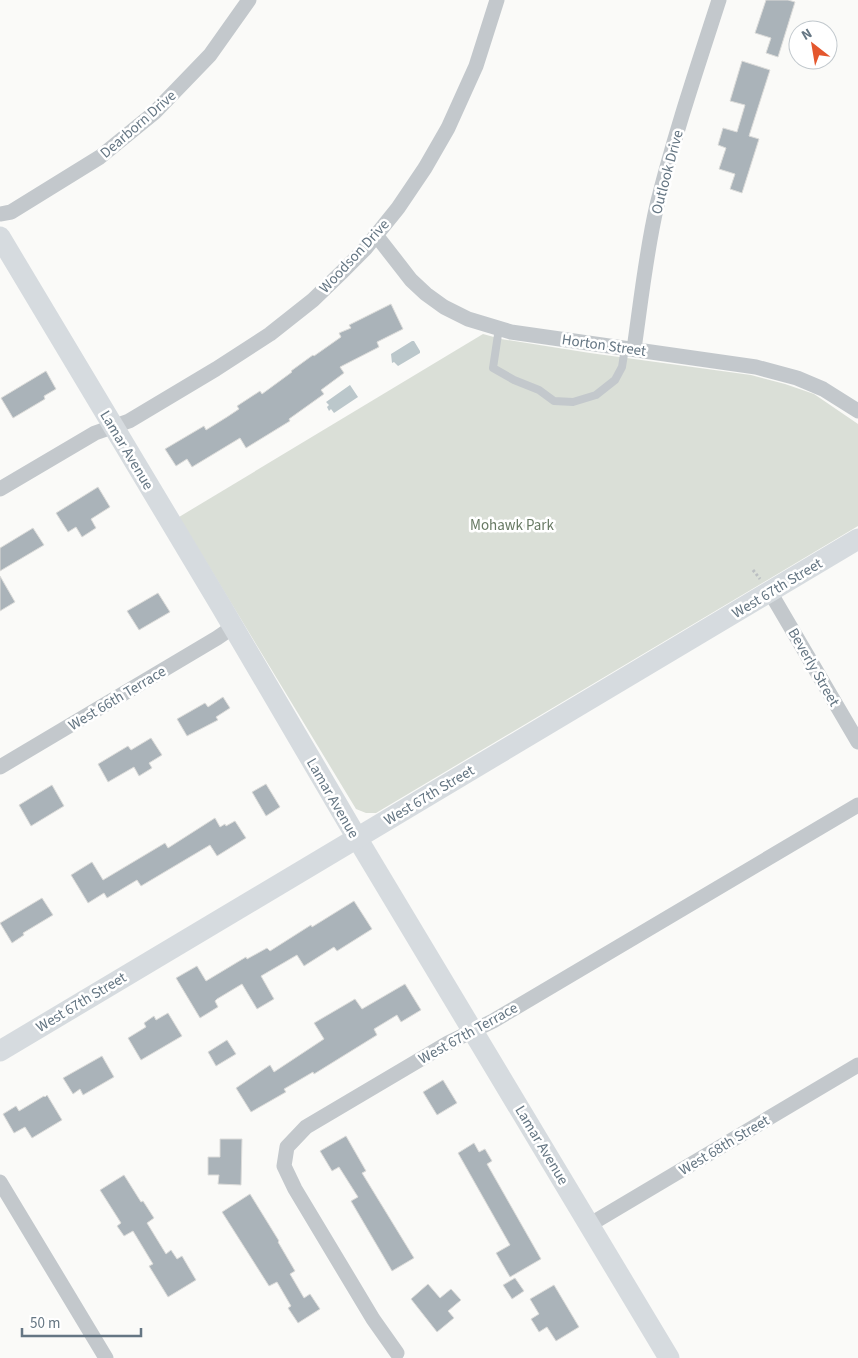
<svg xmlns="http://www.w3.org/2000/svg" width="858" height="1358" viewBox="0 0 858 1358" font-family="'Source Sans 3',sans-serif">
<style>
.green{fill:#dadfd7}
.water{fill:#bbc7cb}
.building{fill:#aab3b9;stroke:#dcdcda}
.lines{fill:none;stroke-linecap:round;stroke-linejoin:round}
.path{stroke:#bbbfc2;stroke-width:3;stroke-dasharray:2.5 2.5;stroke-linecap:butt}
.lane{stroke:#c3c8cc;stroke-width:8}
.street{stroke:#c3c8cc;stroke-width:15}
.secondary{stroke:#d6dbdf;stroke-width:21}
.labels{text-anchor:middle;stroke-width:5;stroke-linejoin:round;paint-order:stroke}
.street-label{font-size:15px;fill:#657683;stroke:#fff}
.park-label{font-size:15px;fill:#687a64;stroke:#fff}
</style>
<rect width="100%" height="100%" fill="#fafaf8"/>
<path class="green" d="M 483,334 L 501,339 L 590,353 L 751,375 L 785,384 L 814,394 L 858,424 L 858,526 L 376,813 L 366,813 L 356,809 L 179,517 Z"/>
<g class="water">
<path d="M 412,341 L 414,341 L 420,351 L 420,353 L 398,366 L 394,362 L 392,363 L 391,354 Z"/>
<path d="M 350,385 L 358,397 L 334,413 L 331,409 L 329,411 L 327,407 L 329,405 L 326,402 Z"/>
</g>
<g class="building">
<path d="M 766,0 L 788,0 L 795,2 L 778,57 L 766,53 L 771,38 L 755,33 Z"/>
<path d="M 742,61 L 770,70 L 749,136 L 759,139 L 742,193 L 730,189 L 735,174 L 719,169 L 726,148 L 718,145 L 723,128 L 737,132 L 745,105 L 730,101 Z"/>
<path d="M 391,304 L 403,329 L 377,342 L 379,347 L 340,367 L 344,373 L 321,390 L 324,394 L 289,419 L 290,421 L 246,448 L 240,438 L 192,467 L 187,459 L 176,466 L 165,449 L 204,426 L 206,430 L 227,417 L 239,409 L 237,406 L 260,391 L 262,394 L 292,372 L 291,371 L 313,355 L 314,356 L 341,337 L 339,333 L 351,328 L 349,325 Z"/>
<path d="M 46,371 L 56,389 L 44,396 L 45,399 L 13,418 L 1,398 Z"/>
<path d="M 98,487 L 110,507 L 91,519 L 96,528 L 82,537 L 76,527 L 68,532 L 56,513 Z"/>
<path d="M 33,528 L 44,545 L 0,571 L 0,548 Z"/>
<path d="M 0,576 L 15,602 L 0,611 Z"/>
<path d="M 158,593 L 170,612 L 139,630 L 127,611 Z"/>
<path d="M 223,697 L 230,708 L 216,717 L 218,720 L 187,736 L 177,719 L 205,703 L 208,707 Z"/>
<path d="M 151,738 L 162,755 L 149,763 L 152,768 L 139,776 L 134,767 L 108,782 L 98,764 L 128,746 L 131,750 Z"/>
<path d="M 266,784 L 280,807 L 266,816 L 252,792 Z"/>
<path d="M 52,785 L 64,806 L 31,826 L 19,805 Z"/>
<path d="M 215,818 L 220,827 L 225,824 L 226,826 L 235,821 L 246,838 L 217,856 L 210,845 L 141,886 L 137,880 L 107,898 L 104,893 L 88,903 L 71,875 L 92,862 L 103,880 L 165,843 L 168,848 Z"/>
<path d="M 42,898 L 53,915 L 23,933 L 24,935 L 12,943 L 0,923 Z"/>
<path d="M 354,901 L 372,929 L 337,951 L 334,947 L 304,966 L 297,955 L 261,976 L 274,999 L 257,1009 L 242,984 L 217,999 L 215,1001 L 218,1007 L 200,1018 L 176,978 L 197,966 L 206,981 L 246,957 L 247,959 L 267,948 L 270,951 L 311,925 L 312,927 Z"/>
<path d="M 405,984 L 421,1010 L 401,1022 L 397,1015 L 374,1029 L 377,1035 L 314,1074 L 313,1072 L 284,1089 L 286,1092 L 251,1112 L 236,1088 L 270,1065 L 274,1072 L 324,1039 L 314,1023 L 355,999 L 362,1009 Z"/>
<path d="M 168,1013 L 182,1036 L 141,1060 L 128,1038 L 146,1027 L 144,1023 L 154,1016 L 156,1020 Z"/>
<path d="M 227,1040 L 236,1054 L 216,1066 L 208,1052 Z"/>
<path d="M 102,1056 L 114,1077 L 83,1095 L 80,1089 L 73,1094 L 63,1078 Z"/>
<path d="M 443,1080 L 457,1103 L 437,1115 L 423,1092 Z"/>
<path d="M 47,1095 L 62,1120 L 32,1138 L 25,1127 L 14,1133 L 3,1114 L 16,1106 L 19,1111 L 44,1096 L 45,1097 Z"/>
<path d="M 346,1136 L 366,1171 L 362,1173 L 414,1258 L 392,1271 L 351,1201 L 358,1197 L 339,1167 L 332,1171 L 320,1151 Z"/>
<path d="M 220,1139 L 242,1139 L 241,1185 L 218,1184 L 219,1175 L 208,1175 L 208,1157 L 220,1157 Z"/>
<path d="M 474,1143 L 479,1152 L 485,1149 L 492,1161 L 487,1164 L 541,1259 L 510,1277 L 496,1253 L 510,1245 L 458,1153 Z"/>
<path d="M 124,1175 L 141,1202 L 143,1201 L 154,1218 L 147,1223 L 166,1254 L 171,1250 L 177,1259 L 182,1256 L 196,1280 L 168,1297 L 149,1266 L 153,1264 L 133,1231 L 124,1236 L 117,1226 L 121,1223 L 100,1190 Z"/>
<path d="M 250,1194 L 279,1241 L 278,1242 L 295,1271 L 290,1274 L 304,1298 L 310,1294 L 320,1309 L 298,1323 L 288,1308 L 291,1306 L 277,1282 L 269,1286 L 222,1212 Z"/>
<path d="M 515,1278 L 524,1291 L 512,1299 L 503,1285 Z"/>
<path d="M 428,1284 L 440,1298 L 451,1289 L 461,1300 L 448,1311 L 454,1318 L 437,1332 L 411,1299 Z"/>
<path d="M 554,1285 L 579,1327 L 556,1341 L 547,1327 L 539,1332 L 531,1319 L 539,1314 L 530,1299 Z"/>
</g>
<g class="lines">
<path class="path" d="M 753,570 L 760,579"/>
<path class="lane" d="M 499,328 L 493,368 L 514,380 L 539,390 L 554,401 L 573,402 L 596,395 L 615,380 L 622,367 L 625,348"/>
<g class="street">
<path d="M 0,214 L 11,212 L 100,157 L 154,113 L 210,55 L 249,0"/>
<path d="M 376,235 L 411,280 L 426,294 L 444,307 L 468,319 L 511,332 L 756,367 L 797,378 L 823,389 L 858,411"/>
<path d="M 634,349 C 641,301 646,252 657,205 C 674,136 697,68 719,0"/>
<path d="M 0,489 L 95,433 L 129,421 L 216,369 L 270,334 L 313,300 L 342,272 L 365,249 L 398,208 L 425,168 L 448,128 L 476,66 L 497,0"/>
<path d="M 770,592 L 858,742"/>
<path d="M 0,767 L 217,638 L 233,627"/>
<path d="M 0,1182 L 106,1358"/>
<path d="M 589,1225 L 858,1065"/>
<path d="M 397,1353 L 373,1319 L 295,1189 L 284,1166 L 287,1147 L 306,1127 L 448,1043 L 493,1021 L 858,805"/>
</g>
<g class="secondary">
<path d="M 0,237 L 221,606 L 357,838 L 669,1358"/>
<path d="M 0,1051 L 858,539"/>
</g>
</g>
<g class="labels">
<g class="street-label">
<text transform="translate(138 124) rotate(-41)" y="5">Dearborn Drive</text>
<text transform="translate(667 172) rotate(-75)" y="5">Outlook Drive</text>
<text transform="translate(354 256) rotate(-47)" y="5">Woodson Drive</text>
<text transform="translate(604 345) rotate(8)" y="5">Horton Street</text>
<text transform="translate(127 450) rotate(59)" y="5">Lamar Avenue</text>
<text transform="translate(777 588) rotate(-31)" y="5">West 67th Street</text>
<text transform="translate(814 667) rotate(60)" y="5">Beverly Street</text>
<text transform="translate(117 698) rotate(-31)" y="5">West 66th Terrace</text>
<text transform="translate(429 795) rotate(-31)" y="5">West 67th Street</text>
<text transform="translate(333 798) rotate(60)" y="5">Lamar Avenue</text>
<text transform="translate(81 1002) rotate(-31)" y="5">West 67th Street</text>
<text transform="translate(468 1033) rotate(-29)" y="5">West 67th Terrace</text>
<text transform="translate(542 1145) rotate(59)" y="5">Lamar Avenue</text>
<text transform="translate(724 1145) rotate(-31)" y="5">West 68th Street</text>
</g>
<g class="park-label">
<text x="512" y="530">Mohawk Park</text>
</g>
</g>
<g transform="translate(813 45) rotate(329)"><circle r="24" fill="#ffffff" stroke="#c1c8cd"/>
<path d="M0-4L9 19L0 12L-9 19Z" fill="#e4572e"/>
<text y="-8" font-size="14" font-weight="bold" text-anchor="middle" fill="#657683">N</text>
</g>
<path d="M22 1328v8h119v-8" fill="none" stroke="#657683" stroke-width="2.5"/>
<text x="30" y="1328" font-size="15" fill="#657683" stroke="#ffffff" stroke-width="4" paint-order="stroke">50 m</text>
</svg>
